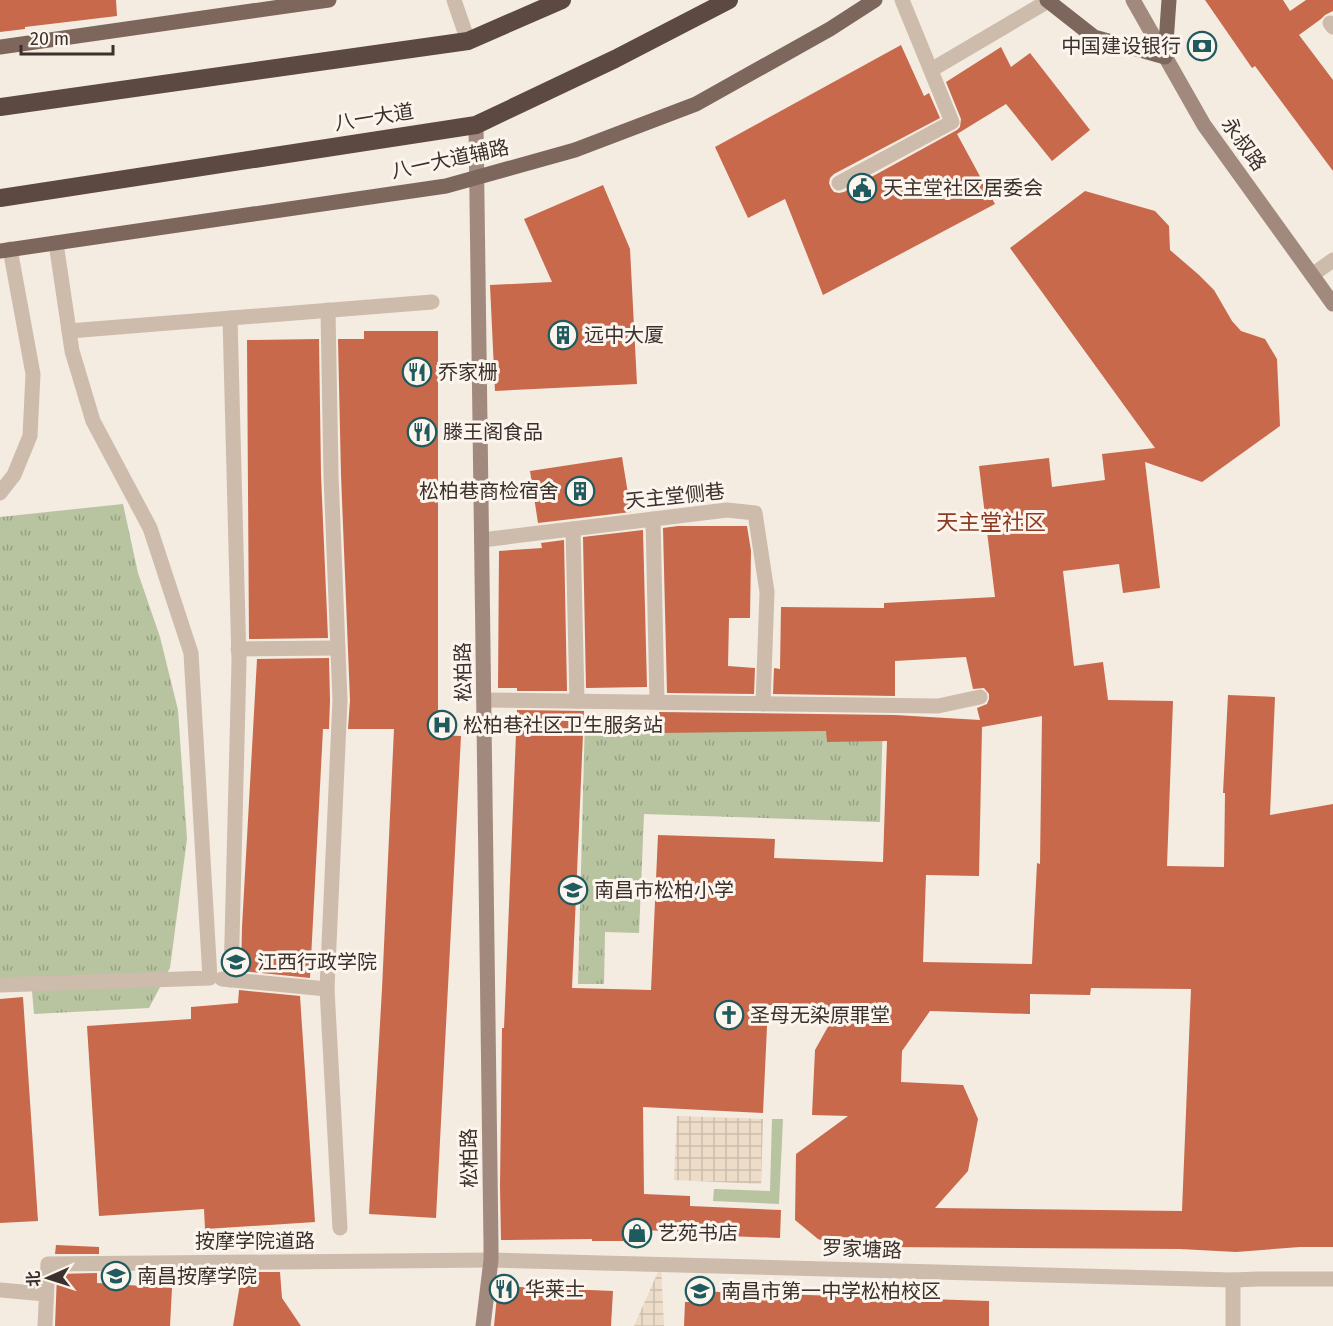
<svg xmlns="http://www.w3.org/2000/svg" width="1333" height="1326" viewBox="0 0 1333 1326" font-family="'Fira Sans','Noto Sans SC',sans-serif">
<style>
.green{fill:#b8c4a0}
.park{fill:url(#park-tufts)}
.plaza{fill:url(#plaza-grid)}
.building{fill:#c8694b;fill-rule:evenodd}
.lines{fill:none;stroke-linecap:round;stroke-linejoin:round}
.lane{stroke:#cdbbac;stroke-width:15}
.street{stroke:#cdbbac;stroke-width:15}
.secondary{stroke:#a18a7d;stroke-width:15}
.primary{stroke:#7d675c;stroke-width:15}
.highway{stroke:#5c4a42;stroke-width:18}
.labels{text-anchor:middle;stroke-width:6;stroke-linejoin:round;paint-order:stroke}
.poi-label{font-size:20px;fill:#3b302b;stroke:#fbf5ee;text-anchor:start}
.street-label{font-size:20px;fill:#3b302b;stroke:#fbf5ee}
.quarter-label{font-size:22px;fill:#8c3b22;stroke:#fbf5ee}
</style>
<defs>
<pattern id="park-tufts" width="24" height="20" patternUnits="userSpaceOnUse" patternTransform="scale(1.5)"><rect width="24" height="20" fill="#b8c4a0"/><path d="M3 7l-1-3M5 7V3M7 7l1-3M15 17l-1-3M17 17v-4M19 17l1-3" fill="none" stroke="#97a083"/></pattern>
<pattern id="plaza-grid" width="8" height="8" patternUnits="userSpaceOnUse" patternTransform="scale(1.5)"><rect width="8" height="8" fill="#ecdcc8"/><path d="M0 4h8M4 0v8" fill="none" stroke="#cbbdac"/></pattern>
</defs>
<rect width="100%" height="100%" fill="#f4ebe1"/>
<path class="green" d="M 772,1119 L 783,1119 L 779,1204 L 713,1201 L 714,1189 L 770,1191 Z"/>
<g class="park">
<path d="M 123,504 L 138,573 L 160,637 L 178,710 L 187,839 L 170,968 L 149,1008 L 34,1014 L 31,980 L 0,981 L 0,517 Z"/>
<path d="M 883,717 L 880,822 L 644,814 L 639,933 L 605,932 L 604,984 L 578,984 L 585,718 Z"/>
</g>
<g class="plaza">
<path d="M 677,1116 L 763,1119 L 761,1184 L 674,1180 Z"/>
<path d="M 661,1265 L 664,1326 L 634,1326 Z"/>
</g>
<g class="building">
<path d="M 0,0 L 116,0 L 117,16 L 25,27 L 25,29 L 0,32 Z"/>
<path d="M 1205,0 L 1283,0 L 1290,11 L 1306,0 L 1333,0 L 1333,11 L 1325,15 L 1321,19 L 1299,35 L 1333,80 L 1333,171 L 1255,66 L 1252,68 Z"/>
<path d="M 901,45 L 924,96 L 929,93 L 940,118 L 834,174 L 830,178 L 829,183 L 831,188 L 834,192 L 839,193 L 844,192 L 957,130 L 960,127 L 961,119 L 946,82 L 1001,47 L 1011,67 L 1030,53 L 1090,130 L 1052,161 L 1006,104 L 957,134 L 995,204 L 823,295 L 785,199 L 748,218 L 715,147 Z"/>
<path d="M 603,185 L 630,249 L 637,384 L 495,391 L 490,285 L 552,282 L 524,219 Z"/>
<path d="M 1085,191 L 1155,211 L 1169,226 L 1170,250 L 1199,275 L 1214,290 L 1232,321 L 1241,331 L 1265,339 L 1277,359 L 1280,426 L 1202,482 L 1145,462 L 1160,588 L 1123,593 L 1119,564 L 1063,571 L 1074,666 L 1103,662 L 1108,700 L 1173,701 L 1167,866 L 1224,867 L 1225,793 L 1223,793 L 1228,695 L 1275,697 L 1270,815 L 1333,804 L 1333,1247 L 1300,1247 L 1236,1252 L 1180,1249 L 886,1247 L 893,1241 L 832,1244 L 818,1239 L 795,1220 L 796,1154 L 848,1116 L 812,1115 L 815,1050 L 839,1007 L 768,1005 L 763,1113 L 643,1107 L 644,1194 L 690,1196 L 690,1206 L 781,1210 L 780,1238 L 703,1235 L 704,1233 L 644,1230 L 644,1241 L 592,1241 L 592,1239 L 501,1240 L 500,1186 L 502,1028 L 504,1028 L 517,710 L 584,711 L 572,988 L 651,990 L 658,835 L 775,839 L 774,858 L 883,862 L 887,741 L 827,742 L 826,731 L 659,733 L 659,712 L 895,715 L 980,720 L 977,708 L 987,704 L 989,699 L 989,694 L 984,688 L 973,689 L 966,657 L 895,661 L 895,696 L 773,694 L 774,668 L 780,669 L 781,607 L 884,608 L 884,603 L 995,597 L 979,466 L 1049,458 L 1052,487 L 1105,480 L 1102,454 L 1155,448 L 1010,248 ZM 1042,716 L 1040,864 L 1037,863 L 1032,964 L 923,962 L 926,875 L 979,876 L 982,727 ZM 1091,988 L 1191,989 L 1182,1211 L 935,1208 L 968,1171 L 978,1119 L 963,1085 L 901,1082 L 902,1051 L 930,1011 L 1030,1014 L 1030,994 L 1090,995 Z"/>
<path d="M 364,331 L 438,331 L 438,735 L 461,736 L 436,1218 L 369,1214 L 382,989 L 394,729 L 348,729 L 350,700 L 341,475 L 338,339 L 364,339 Z"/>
<path d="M 319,339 L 321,475 L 328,638 L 249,639 L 247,340 Z"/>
<path d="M 622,457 L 631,512 L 538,523 L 530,471 Z"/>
<path d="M 678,526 L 747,526 L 751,551 L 750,618 L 729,618 L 728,666 L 755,668 L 754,694 L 667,693 L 663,528 Z"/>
<path d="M 643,530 L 647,687 L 586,688 L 583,537 Z"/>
<path d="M 564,540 L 567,691 L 517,691 L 517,688 L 498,688 L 499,551 L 542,548 L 541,543 Z"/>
<path d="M 329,658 L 330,700 L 329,729 L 323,729 L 310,978 L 241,971 L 242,927 L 257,659 Z"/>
<path d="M 239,990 L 300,996 L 315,1222 L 205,1229 L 204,1209 L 99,1216 L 87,1026 L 191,1019 L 191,1007 L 238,1003 Z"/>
<path d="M 23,997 L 38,1221 L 0,1223 L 0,999 Z"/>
<path d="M 56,1245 L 99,1247 L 99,1254 L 55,1254 Z"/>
<path d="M 242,1272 L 280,1272 L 282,1298 L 301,1326 L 233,1326 Z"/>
<path d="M 97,1273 L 97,1283 L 172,1288 L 170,1326 L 55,1326 L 57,1274 Z"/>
<path d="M 498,1286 L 613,1291 L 611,1326 L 494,1326 Z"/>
<path d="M 690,1291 L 989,1301 L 989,1326 L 684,1326 L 685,1302 L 689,1302 Z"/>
</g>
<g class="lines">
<g class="lane">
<path d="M 454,0 L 468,41"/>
<path d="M 1330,23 L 1333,27"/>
<path d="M 931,70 L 1048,1"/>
<path d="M 839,183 L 952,122 L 902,0"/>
<path d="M 1312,275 L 1333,260"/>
<path d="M 328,310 L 331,475 L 340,700 L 327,989 L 340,1228"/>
<path d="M 230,318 L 239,662 L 231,980"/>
<path d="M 69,331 L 432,302"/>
<path d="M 0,493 L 14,475 L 30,436 L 33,374 L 10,249"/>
<path d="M 653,519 L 657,702"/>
<path d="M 573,529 L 577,701"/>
<path d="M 482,540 L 727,510 L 755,513 L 767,592 L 763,704"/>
<path d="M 238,649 L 338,648"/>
<path d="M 484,700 L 938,706 L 980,697"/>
<path d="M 222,979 L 327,989"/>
<path d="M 0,985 L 210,978 L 191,653 L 150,528 L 93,421 L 72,351 L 56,243"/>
<path d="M 0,1290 L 46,1294"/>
<path d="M 45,1326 L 48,1264 L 491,1260"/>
</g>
<g class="street">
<path d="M 491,1260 L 1233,1280 L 1258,1279 L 1333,1279"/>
<path d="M 1233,1280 L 1233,1326"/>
</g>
<g class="secondary">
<path d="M 1133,0 L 1204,125 L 1333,304"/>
<path d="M 476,125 L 491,1244 L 491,1260 L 483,1326"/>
</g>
<g class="primary">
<path d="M 1047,0 L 1094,37 L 1165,57 L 1169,0"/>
<path d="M 0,47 L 329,0"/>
<path d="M 0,251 L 446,186 L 575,150 L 696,104 L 830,29 L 875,0"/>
</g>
<g class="highway">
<path d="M 0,107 L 468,41 L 562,0"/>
<path d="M 0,198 L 476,125 L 615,59 L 729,0"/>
</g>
</g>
<defs>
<g id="bank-ring" transform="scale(1.5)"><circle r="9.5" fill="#fbf5ee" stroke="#1f5a5e" stroke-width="1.5"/><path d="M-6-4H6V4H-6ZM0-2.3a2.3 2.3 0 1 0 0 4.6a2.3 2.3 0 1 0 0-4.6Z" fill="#1f5a5e"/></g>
<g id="civic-ring" transform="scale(1.5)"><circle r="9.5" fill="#fbf5ee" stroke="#1f5a5e" stroke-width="1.5"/><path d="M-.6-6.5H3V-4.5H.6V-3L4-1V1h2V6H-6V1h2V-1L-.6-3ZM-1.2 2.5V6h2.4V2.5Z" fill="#1f5a5e"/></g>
<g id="building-ring" transform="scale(1.5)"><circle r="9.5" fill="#fbf5ee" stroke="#1f5a5e" stroke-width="1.5"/><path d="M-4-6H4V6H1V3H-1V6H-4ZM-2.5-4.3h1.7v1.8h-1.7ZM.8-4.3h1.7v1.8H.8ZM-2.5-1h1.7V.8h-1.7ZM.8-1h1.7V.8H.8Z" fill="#1f5a5e"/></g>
<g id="restaurant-ring" transform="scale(1.5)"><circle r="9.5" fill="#fbf5ee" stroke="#1f5a5e" stroke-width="1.5"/><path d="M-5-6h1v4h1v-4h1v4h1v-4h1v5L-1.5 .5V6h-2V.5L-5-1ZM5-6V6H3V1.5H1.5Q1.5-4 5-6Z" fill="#1f5a5e"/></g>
<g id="hospital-ring" transform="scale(1.5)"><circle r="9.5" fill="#fbf5ee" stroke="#1f5a5e" stroke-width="1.5"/><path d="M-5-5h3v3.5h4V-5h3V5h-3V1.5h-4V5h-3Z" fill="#1f5a5e"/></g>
<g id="school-ring" transform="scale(1.5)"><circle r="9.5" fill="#fbf5ee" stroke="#1f5a5e" stroke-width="1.5"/><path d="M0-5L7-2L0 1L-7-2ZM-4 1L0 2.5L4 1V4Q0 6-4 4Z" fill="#1f5a5e"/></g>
<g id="church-ring" transform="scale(1.5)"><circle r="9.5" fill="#fbf5ee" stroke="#1f5a5e" stroke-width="1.5"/><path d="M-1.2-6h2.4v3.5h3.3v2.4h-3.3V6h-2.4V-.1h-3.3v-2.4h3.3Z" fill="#1f5a5e"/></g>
<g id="shop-ring" transform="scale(1.5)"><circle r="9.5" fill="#fbf5ee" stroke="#1f5a5e" stroke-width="1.5"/><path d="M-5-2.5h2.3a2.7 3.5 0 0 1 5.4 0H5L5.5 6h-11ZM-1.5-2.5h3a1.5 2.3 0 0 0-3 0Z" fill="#1f5a5e"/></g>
</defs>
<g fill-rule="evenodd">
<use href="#bank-ring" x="1202" y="46"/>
<use href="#civic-ring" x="862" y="188"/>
<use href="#building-ring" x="563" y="335"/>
<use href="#restaurant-ring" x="417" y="372"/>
<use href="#restaurant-ring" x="422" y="432"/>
<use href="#building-ring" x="580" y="491"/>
<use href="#hospital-ring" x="442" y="725"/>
<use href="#school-ring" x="573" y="890"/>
<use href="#school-ring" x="236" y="962"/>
<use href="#church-ring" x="729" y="1015"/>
<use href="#shop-ring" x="637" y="1233"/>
<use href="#school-ring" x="116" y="1276"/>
<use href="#restaurant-ring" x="504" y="1289"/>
<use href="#school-ring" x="700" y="1291"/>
</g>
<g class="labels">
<g class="poi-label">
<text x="1181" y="53" text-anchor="end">中国建设银行</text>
<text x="883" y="195">天主堂社区居委会</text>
<text x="584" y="342">远中大厦</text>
<text x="438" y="379">乔家栅</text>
<text x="443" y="439">滕王阁食品</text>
<text x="559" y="498" text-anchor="end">松柏巷商检宿舍</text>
<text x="463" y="732">松柏巷社区卫生服务站</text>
<text x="594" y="897">南昌市松柏小学</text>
<text x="257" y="969">江西行政学院</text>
<text x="750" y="1022">圣母无染原罪堂</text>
<text x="658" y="1240">艺苑书店</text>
<text x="137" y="1283">南昌按摩学院</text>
<text x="525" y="1296">华莱士</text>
<text x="721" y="1298">南昌市第一中学松柏校区</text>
</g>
<g class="street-label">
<text transform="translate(374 117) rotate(-9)" y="7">八一大道</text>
<text transform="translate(1244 144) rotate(54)" y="7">永叔路</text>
<text transform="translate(450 159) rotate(-12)" y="7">八一大道辅路</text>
<text transform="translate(675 496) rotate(-6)" y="7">天主堂侧巷</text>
<text transform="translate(463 672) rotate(-91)" y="7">松柏路</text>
<text transform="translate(469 1158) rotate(-91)" y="7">松柏路</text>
<text x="255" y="1248">按摩学院道路</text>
<text transform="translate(862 1249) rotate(2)" y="7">罗家塘路</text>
</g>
<g class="quarter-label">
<text x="991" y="530">天主堂社区</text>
</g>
</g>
<g transform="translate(48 1278) rotate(267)" stroke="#fbf5ee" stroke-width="4.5" paint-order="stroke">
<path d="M0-4.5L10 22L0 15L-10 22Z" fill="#3b302b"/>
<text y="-9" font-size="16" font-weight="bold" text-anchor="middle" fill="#3b302b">北</text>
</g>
<path d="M21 45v9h92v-9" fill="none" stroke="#3b302b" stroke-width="3"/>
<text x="30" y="45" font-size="18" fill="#3b302b" stroke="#fbf5ee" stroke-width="4.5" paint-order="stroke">20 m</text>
</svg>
